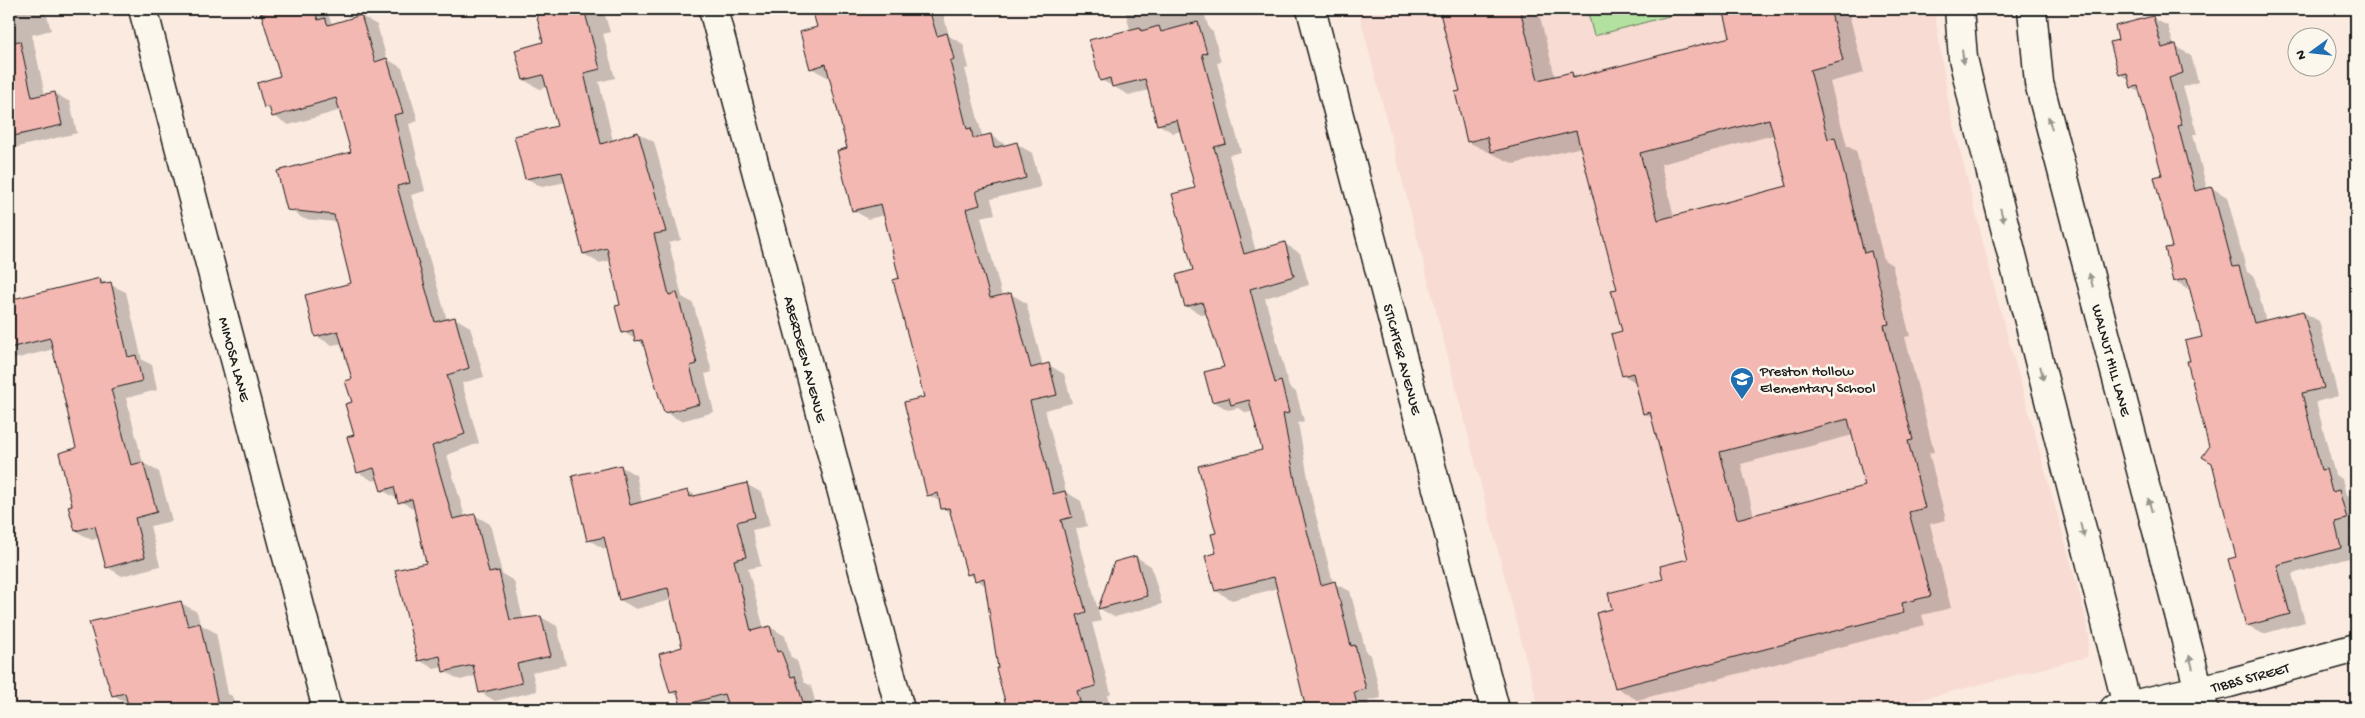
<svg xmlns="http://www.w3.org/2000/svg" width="2365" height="718" viewBox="0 0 2365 718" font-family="'Gochi Hand',sans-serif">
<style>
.built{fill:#f8dbd2}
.green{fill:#b3e19f;stroke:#687e5e}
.shadow{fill:#0003;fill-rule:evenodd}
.building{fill:#f4b8b2;stroke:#1c1c1c;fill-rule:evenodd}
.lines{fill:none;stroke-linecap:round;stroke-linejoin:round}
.minor-casing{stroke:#1c1c1c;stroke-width:31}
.tertiary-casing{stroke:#1c1c1c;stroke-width:31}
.secondary-casing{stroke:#1c1c1c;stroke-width:31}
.minor{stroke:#fbf7ec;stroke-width:28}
.tertiary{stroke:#fbf7ec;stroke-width:28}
.secondary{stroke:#fbf7ec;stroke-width:28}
.oneway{fill:#97948e}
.labels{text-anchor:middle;stroke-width:5;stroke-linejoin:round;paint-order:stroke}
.street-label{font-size:15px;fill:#1c1c1c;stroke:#fbf7ec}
.poi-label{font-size:15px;fill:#1c1c1c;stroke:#fbf7ec;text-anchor:start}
</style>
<rect width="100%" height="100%" fill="#faeae0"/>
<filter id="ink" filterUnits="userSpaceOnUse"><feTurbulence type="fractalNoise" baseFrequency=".02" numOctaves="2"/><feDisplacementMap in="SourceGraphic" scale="10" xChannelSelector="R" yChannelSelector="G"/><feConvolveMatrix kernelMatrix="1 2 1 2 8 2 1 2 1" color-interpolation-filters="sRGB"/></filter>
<g filter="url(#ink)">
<path class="built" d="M 1358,9 L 1934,9 L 1949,106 L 1996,295 L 2085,614 L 2089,637 L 2087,657 L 1883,709 L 1539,709 Z"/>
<path class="green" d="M 1587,9 L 1679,9 L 1680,13 L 1594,36 Z"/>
<g class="shadow">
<path d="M 9,9 L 45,9 L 51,30 L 32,35 L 45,95 L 54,93 L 70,102 L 77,133 L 9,149 Z"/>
<path d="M 278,9 L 326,9 L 331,22 L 334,24 L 361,16 L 377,25 L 387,59 L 402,68 L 418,121 L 409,124 L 425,191 L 411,195 L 447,320 L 455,318 L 470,327 L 484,377 L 462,383 L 479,443 L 447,455 L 465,517 L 474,515 L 490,524 L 502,574 L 514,581 L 523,619 L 541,617 L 557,626 L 566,665 L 532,672 L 537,691 L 495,701 L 480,692 L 476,676 L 460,680 L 444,671 L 443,667 L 434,669 L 419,660 L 428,564 L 416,510 L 382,490 L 379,479 L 373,481 L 358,472 L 353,380 L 343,343 L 332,345 L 316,336 L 353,284 L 337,222 L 304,219 L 288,209 L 352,153 L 341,110 L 289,125 L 273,116 L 272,111 L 265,107 L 281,77 L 263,14 Z"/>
<path d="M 536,9 L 617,9 L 604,12 L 610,32 L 603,34 L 615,78 L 599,82 L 613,141 L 638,133 L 654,142 L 681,240 L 669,243 L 682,297 L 693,303 L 712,372 L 705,374 L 714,412 L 681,421 L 665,412 L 645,345 L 623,332 L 622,305 L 611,260 L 599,263 L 584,254 L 566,182 L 542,187 L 526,178 L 558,127 L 547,87 L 540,89 L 524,80 L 517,50 L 545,43 Z"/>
<path d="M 813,9 L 942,9 L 949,36 L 963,44 L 969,68 L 965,69 L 982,135 L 991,135 L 1007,146 L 1017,144 L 1032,153 L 1041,187 L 991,199 L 995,214 L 981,217 L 1002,296 L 1011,294 L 1026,303 L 1043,366 L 1049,365 L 1064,374 L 1072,403 L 1045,410 L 1066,492 L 1081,501 L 1087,526 L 1076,529 L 1101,621 L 1092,623 L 1111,694 L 1107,696 L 1111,709 L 1009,709 L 998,669 L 986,586 L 968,574 L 952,514 L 942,508 L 941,502 L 928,495 L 925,398 L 901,279 L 885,215 L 868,219 L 853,210 L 849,149 L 830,76 L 827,77 L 811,68 L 819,28 Z"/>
<path d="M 1125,9 L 1203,9 L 1209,29 L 1213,32 L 1221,62 L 1217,63 L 1241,152 L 1229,155 L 1256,252 L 1285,244 L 1300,253 L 1309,285 L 1265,298 L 1289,387 L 1296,392 L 1304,421 L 1298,423 L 1312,500 L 1333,583 L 1350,591 L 1366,652 L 1371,655 L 1381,698 L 1368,701 L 1371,709 L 1308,709 L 1278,588 L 1232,600 L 1216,591 L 1217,534 L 1264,450 L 1253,411 L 1247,413 L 1238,408 L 1228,410 L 1213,401 L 1226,367 L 1207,314 L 1202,315 L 1186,306 L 1195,271 L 1197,189 L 1181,131 L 1173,133 L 1158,124 L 1149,90 L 1129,95 L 1101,80 L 1130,30 Z"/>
<path d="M 1440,9 L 1538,9 L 1555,77 L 1571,73 L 1579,77 L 1732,38 L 1724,9 L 1854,9 L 1855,13 L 1849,14 L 1864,73 L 1830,82 L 1847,146 L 1856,151 L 1884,260 L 1892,265 L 1910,336 L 1905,337 L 1934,452 L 1929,453 L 1946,520 L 1930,524 L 1951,608 L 1922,615 L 1925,625 L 1637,700 L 1616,687 L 1613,610 L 1665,580 L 1689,560 L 1653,418 L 1644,413 L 1637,383 L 1623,375 L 1624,332 L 1618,290 L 1581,147 L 1514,164 L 1468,142 L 1456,93 L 1461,92 ZM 1774,135 L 1788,187 L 1674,217 L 1661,164 ZM 1853,435 L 1866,487 L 1754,516 L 1741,464 Z"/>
<path d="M 2152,18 L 2168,26 L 2174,46 L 2191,55 L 2198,82 L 2183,87 L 2197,134 L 2193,134 L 2207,189 L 2212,188 L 2227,197 L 2247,272 L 2254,276 L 2266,322 L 2303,312 L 2319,321 L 2338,396 L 2316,402 L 2335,475 L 2342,479 L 2346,495 L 2354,500 L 2356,508 L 2356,529 L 2350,531 L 2356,556 L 2292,574 L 2305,622 L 2263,634 L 2247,625 L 2238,558 L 2191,362 L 2203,338 L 2190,290 L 2175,281 L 2173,247 L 2164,176 L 2141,93 L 2132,88 L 2130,80 L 2120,74 L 2120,41 Z"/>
<path d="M 100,280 L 126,292 L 142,360 L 152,365 L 157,390 L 126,398 L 143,463 L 159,472 L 172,521 L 150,526 L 160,566 L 122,576 L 107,567 L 99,538 L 92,540 L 76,531 L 74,506 L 77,449 L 54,349 L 14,359 L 9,356 L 9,302 Z"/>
<path d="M 620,466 L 636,475 L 642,503 L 688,491 L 698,497 L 746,484 L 762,493 L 770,526 L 752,530 L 761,566 L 748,569 L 764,629 L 770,627 L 785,636 L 791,658 L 797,661 L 804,682 L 811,686 L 817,709 L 730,709 L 729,706 L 716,709 L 689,709 L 682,705 L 680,697 L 671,692 L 683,648 L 671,600 L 636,609 L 620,600 L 608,548 L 604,549 L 589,540 Z"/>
<path d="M 1136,557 L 1151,566 L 1162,604 L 1115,617 L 1100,609 Z"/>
<path d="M 181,603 L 197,612 L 200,624 L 216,633 L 228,694 L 232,696 L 236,709 L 130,709 L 129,704 L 113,695 Z"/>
</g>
<g class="building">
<path d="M 276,9 L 314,9 L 318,20 L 325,18 L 328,25 L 361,15 L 375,62 L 387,58 L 403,113 L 394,115 L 410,183 L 397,186 L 435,322 L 455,317 L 469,368 L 447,375 L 465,434 L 432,446 L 453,519 L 475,514 L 489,573 L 499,571 L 510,620 L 541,616 L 551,656 L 517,664 L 522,683 L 479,693 L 473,665 L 443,672 L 440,656 L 418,661 L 395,570 L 426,563 L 412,499 L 398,503 L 394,487 L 381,491 L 374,468 L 357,473 L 347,437 L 354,435 L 345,404 L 352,402 L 345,381 L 352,379 L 338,331 L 315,337 L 305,295 L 351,283 L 334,215 L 287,210 L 277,171 L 351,152 L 336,98 L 272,117 L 269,106 L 264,108 L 257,83 L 280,76 L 261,13 Z"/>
<path d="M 535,9 L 584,9 L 600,69 L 584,73 L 601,144 L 638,132 L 666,232 L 654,234 L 669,295 L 677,293 L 697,364 L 690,366 L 700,404 L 664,413 L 642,340 L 635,341 L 633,330 L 622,333 L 615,306 L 620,305 L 607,248 L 583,254 L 562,172 L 525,179 L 514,136 L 557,126 L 543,75 L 523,80 L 515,50 L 543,42 Z"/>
<path d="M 812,9 L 929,9 L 937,36 L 947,33 L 954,59 L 950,61 L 967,129 L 971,128 L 973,138 L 991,134 L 994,148 L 1017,142 L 1026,178 L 976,191 L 980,205 L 966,209 L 990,298 L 1011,293 L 1031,368 L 1049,363 L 1057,395 L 1030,401 L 1053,494 L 1065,491 L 1072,517 L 1061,520 L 1086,612 L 1077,615 L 1096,686 L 1077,691 L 1082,709 L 1015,709 L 1013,703 L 1006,705 L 996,668 L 998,668 L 984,578 L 975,581 L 973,573 L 967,575 L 949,508 L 941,509 L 938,493 L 927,496 L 904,402 L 924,397 L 893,280 L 899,278 L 881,204 L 852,211 L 837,151 L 847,148 L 826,64 L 810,69 L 800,32 L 817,27 Z"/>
<path d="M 1439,9 L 1520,9 L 1538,80 L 1572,72 L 1573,78 L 1730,37 L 1723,9 L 1830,9 L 1843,61 L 1810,70 L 1828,139 L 1835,137 L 1864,253 L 1871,251 L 1889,324 L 1884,325 L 1913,440 L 1908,441 L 1925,508 L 1909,512 L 1931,596 L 1902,603 L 1904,613 L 1615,688 L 1596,613 L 1612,609 L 1608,593 L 1663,579 L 1660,566 L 1688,559 L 1650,412 L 1643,414 L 1633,373 L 1622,376 L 1611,334 L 1622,331 L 1611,290 L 1617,289 L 1576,131 L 1491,152 L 1487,137 L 1467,142 L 1455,92 L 1460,91 ZM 1769,119 L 1787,186 L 1658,220 L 1640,153 ZM 1848,419 L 1865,486 L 1737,519 L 1720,452 Z"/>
<path d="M 2153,16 L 2162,48 L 2176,44 L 2183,73 L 2169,78 L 2182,125 L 2178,126 L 2195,191 L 2212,187 L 2233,267 L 2239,266 L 2254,323 L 2303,311 L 2324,388 L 2302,393 L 2321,470 L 2326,469 L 2332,492 L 2339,490 L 2347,519 L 2335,522 L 2341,548 L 2277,565 L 2290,614 L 2246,626 L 2228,559 L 2236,557 L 2212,463 L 2202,457 L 2209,447 L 2187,361 L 2190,361 L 2185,341 L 2202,337 L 2187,278 L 2173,282 L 2165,248 L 2172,247 L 2154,177 L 2162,175 L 2138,86 L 2131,88 L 2127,73 L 2119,75 L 2110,42 L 2118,40 L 2115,26 Z"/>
<path d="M 1198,22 L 1207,53 L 1202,54 L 1226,144 L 1214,147 L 1244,254 L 1285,242 L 1294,276 L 1250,289 L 1275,383 L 1281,381 L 1289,413 L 1283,414 L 1297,491 L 1321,585 L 1335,581 L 1351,646 L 1355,645 L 1366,689 L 1354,692 L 1358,709 L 1306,709 L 1274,577 L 1215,591 L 1205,556 L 1216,553 L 1211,534 L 1216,533 L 1198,466 L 1262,450 L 1249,400 L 1231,405 L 1229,398 L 1212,402 L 1204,372 L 1224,367 L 1202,302 L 1185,307 L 1176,275 L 1193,270 L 1172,194 L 1195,188 L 1177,120 L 1157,125 L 1145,79 L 1112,87 L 1110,78 L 1100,81 L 1089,40 L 1140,27 L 1141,31 L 1159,26 L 1161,32 Z"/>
<path d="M 20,41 L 32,97 L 55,92 L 62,125 L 9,137 L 9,42 Z"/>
<path d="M 100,278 L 101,284 L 111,282 L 128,357 L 136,355 L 142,381 L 111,389 L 131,465 L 143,462 L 157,512 L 135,518 L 145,557 L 106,568 L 95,526 L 75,531 L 68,506 L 72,505 L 59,453 L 76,448 L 50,338 L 9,348 L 9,300 Z"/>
<path d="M 621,465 L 630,505 L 688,490 L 690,497 L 747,483 L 755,517 L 737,522 L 746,557 L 734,560 L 751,631 L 770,626 L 777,652 L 781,651 L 791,677 L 795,676 L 805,709 L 729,709 L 724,694 L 681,706 L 677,691 L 670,693 L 659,654 L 682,647 L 668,588 L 619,600 L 604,537 L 587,541 L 572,476 Z"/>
<path d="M 1136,556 L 1147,596 L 1098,609 L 1114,562 Z"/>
<path d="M 181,601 L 188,626 L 200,623 L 219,709 L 129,709 L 125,693 L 112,696 L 89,622 Z"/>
</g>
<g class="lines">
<g class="minor-casing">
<g id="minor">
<path d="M 143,9 L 327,709"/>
<path d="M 713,9 L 900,709"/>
<path d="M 1311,9 L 1495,709"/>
</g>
</g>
<g class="tertiary-casing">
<path id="tertiary" d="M 2114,709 L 2229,683 L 2356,648"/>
</g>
<g class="secondary-casing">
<g id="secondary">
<path d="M 1959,9 L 1963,58 L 1976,114 L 2128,709"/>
<path d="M 2032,9 L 2039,83 L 2204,709"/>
</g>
</g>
<use href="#minor" class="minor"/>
<use href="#tertiary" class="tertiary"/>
<use href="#secondary" class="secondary"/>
</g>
<defs><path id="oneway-solid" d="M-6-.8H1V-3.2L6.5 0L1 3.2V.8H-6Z" transform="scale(1.25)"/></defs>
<g class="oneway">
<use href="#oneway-solid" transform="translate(1963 57) rotate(82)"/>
<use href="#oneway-solid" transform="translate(2050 123) rotate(-105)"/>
<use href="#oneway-solid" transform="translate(2002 215) rotate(76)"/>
<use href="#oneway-solid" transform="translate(2091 280) rotate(-105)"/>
<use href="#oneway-solid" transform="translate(2042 373) rotate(76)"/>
<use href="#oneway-solid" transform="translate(2150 505) rotate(-105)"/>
<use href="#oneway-solid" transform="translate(2082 530) rotate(76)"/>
<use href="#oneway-solid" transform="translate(2191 662) rotate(-105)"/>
</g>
</g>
<defs>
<g id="school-pin" transform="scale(1.25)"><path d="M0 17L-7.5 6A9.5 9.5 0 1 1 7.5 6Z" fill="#1f6fb2" stroke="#fbf7ec"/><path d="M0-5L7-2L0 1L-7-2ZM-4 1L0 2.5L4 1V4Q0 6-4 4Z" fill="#fff"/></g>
</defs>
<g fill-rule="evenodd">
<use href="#school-pin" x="1742" y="379"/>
</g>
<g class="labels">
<g class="street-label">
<text transform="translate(235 359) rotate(75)" y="5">MIMOSA LANE</text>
<text transform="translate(806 359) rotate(75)" y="5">ABERDEEN AVENUE</text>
<text transform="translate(1403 359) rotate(75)" y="5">STICHTER AVENUE</text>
<text transform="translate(2112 360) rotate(75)" y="5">WALNUT HILL LANE</text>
<text transform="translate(2250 677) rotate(-15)" y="5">TIBBS STREET</text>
</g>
<g class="poi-label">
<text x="1760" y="375">Preston Hollow<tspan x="1760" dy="17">Elementary School</tspan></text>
</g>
</g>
<rect width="2365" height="718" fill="none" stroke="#fbf7ec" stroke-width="30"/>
<rect x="15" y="15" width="2335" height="688" fill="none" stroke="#1c1c1c" stroke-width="2" filter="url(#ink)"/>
<g transform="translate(2312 52) rotate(255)"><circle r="24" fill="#fbf7ec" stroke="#a29f99"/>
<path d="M0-4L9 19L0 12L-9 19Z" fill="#1f6fb2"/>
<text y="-8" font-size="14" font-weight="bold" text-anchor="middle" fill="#1c1c1c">N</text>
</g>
</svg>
